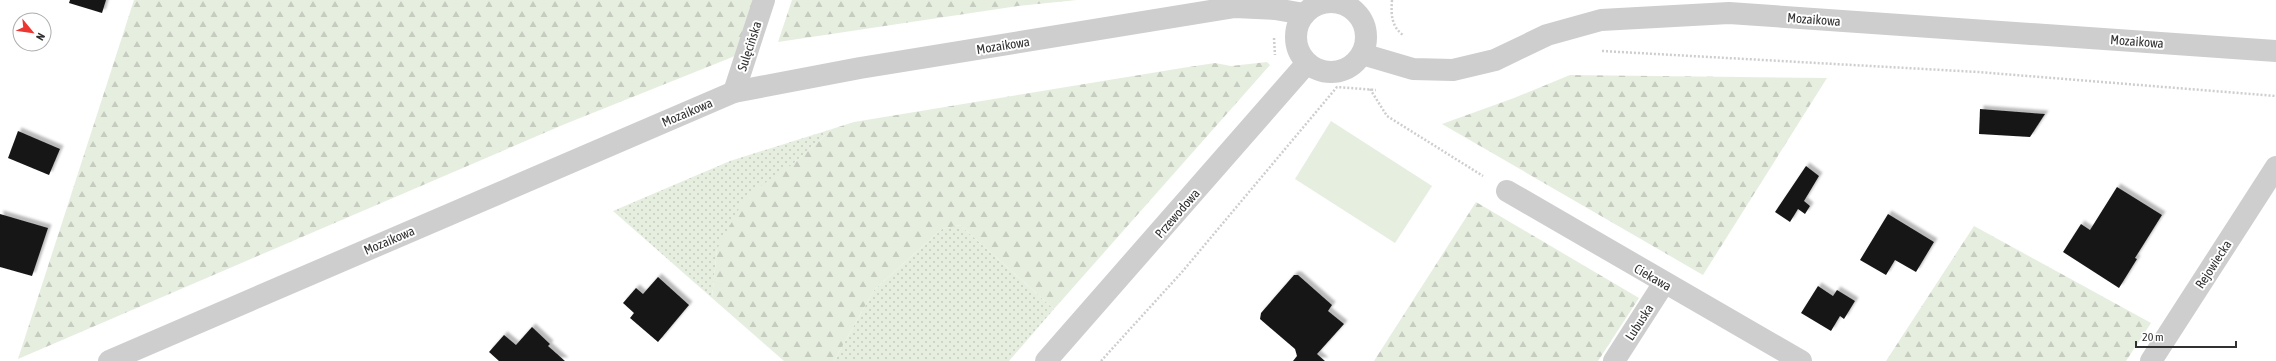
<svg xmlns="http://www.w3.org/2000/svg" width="2276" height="361" viewBox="0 0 2276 361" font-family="'Asap Condensed',sans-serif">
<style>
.grass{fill:url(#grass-dots)}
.forest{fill:url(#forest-firs)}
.pitch{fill:#e6eedf}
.building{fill:#181818;filter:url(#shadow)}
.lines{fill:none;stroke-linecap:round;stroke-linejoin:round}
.path{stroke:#cecece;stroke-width:2.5;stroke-dasharray:2 2;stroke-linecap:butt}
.minor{stroke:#cecece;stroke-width:22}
.tertiary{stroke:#cecece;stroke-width:22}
.labels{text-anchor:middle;stroke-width:4;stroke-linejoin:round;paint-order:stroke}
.street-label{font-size:13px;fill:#313131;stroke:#fff}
</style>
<defs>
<pattern id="grass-dots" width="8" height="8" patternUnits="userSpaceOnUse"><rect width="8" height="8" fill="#e6eedf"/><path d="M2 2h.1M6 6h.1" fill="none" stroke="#c6cdc0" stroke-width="1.8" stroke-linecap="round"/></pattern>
<pattern id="forest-firs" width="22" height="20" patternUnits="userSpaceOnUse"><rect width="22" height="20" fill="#e6eedf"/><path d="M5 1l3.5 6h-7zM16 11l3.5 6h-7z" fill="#c6cdc0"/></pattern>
<filter id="shadow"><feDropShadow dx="3.5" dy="-3.5" stdDeviation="1" flood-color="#0004"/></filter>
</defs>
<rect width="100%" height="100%" fill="#fff"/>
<g class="grass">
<path d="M 832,129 L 793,164 L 717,249 L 712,298 L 613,211 L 730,161 Z"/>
<path d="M 960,225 L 1054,309 L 1009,361 L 834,361 L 874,290 L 942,229 Z"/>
</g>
<g class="forest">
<path d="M 134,0 L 754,0 L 735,56 L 565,124 L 18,359 Z"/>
<path d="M 792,0 L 1077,0 L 1018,6 L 778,42 Z"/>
<path d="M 1267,62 L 1270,65 L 1054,309 L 960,225 L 942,229 L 874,290 L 834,361 L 784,361 L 712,298 L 717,249 L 746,196 L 793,164 L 832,129 L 854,122 L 1182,68 L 1215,63 L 1231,66 Z"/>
<path d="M 1570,75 L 1827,78 L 1703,275 L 1442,124 L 1514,98 Z"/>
<path d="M 1476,202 L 1639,298 L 1598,361 L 1374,361 Z"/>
<path d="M 1974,226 L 2151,323 L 2126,361 L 1886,361 Z"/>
</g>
<path class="pitch" d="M 1331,121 L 1432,186 L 1395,243 L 1295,179 Z"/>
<g class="building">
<path d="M 70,0 L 106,0 L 102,13 L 69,3 Z"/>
<path d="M 1980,109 L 2045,114 L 2030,137 L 1979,134 Z"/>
<path d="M 18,131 L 60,149 L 49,175 L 8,158 Z"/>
<path d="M 1806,166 L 1819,176 L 1804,201 L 1810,206 L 1805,214 L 1798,209 L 1790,222 L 1775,212 Z"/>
<path d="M 2117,187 L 2162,215 L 2135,258 L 2137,259 L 2119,288 L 2063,252 L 2081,224 L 2090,230 Z"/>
<path d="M 0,214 L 48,228 L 32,276 L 0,267 Z"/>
<path d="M 1888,214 L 1934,242 L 1916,272 L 1895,260 L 1886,275 L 1860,260 Z"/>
<path d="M 1294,275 L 1298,275 L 1332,305 L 1328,311 L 1344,324 L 1317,354 L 1325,361 L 1293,361 L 1297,356 L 1295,349 L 1260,319 L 1261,313 Z"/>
<path d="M 658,277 L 689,305 L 658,342 L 630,318 L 634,313 L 623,303 L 636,288 L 643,294 Z"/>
<path d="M 1818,286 L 1833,296 L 1837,290 L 1855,301 L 1844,319 L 1840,316 L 1831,331 L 1801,313 Z"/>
<path d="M 532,327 L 550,344 L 548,346 L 565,361 L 499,361 L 489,352 L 504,335 L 516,345 Z"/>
</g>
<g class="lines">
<g class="path">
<path d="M 1392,0 C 1391,14 1391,26 1403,35"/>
<path d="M 1274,38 L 1275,55"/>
<path d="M 1602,51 L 1978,72 L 2276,96"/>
<path d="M 1370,89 L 1387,116 L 1483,176"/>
<path d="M 1101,361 L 1182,272 L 1337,87 L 1376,90"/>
</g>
<g class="minor">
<path d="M 734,92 L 764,0"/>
<path d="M 1507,191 L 1801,361"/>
<path d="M 1614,361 L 1664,283"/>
<path d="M 2151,361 L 2276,167"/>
</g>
<g class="tertiary">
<circle cx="1331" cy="37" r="35"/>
<path d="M 1362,54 L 1413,69 L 1453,70 L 1495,60 L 1547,35 L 1601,20 L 1729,13 L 2276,51"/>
<path d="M 109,361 L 734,92 L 860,68 L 1235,7 L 1275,9 L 1304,14"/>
<path d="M 1046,361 L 1307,63"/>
</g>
</g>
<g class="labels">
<g class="street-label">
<text transform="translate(1814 19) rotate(4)" y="5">Mozaikowa</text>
<text transform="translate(2137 41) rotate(4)" y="5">Mozaikowa</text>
<text transform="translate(1003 45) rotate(-9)" y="5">Mozaikowa</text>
<text transform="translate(749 46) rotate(-72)" y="5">Sulęcińska</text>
<text transform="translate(687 112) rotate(-23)" y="5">Mozaikowa</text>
<text transform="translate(1177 213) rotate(-49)" y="5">Przewodowa</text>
<text transform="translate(389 240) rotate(-23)" y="5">Mozaikowa</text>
<text transform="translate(2213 264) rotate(-57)" y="5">Rejowiecka</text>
<text transform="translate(1653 277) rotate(30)" y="5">Ciekawa</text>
<text transform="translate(1639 322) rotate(-57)" y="5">Lubuska</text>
</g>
</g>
<g transform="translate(32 32) rotate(119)"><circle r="19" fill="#ffffff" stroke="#adadad"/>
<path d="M0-3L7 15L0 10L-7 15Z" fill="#eb3631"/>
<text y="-6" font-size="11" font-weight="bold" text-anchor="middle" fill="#313131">N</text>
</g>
<path d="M2136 341v6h100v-6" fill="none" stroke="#313131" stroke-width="2"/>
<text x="2142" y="341" font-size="12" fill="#313131" stroke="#ffffff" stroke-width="3" paint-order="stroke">20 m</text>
</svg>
